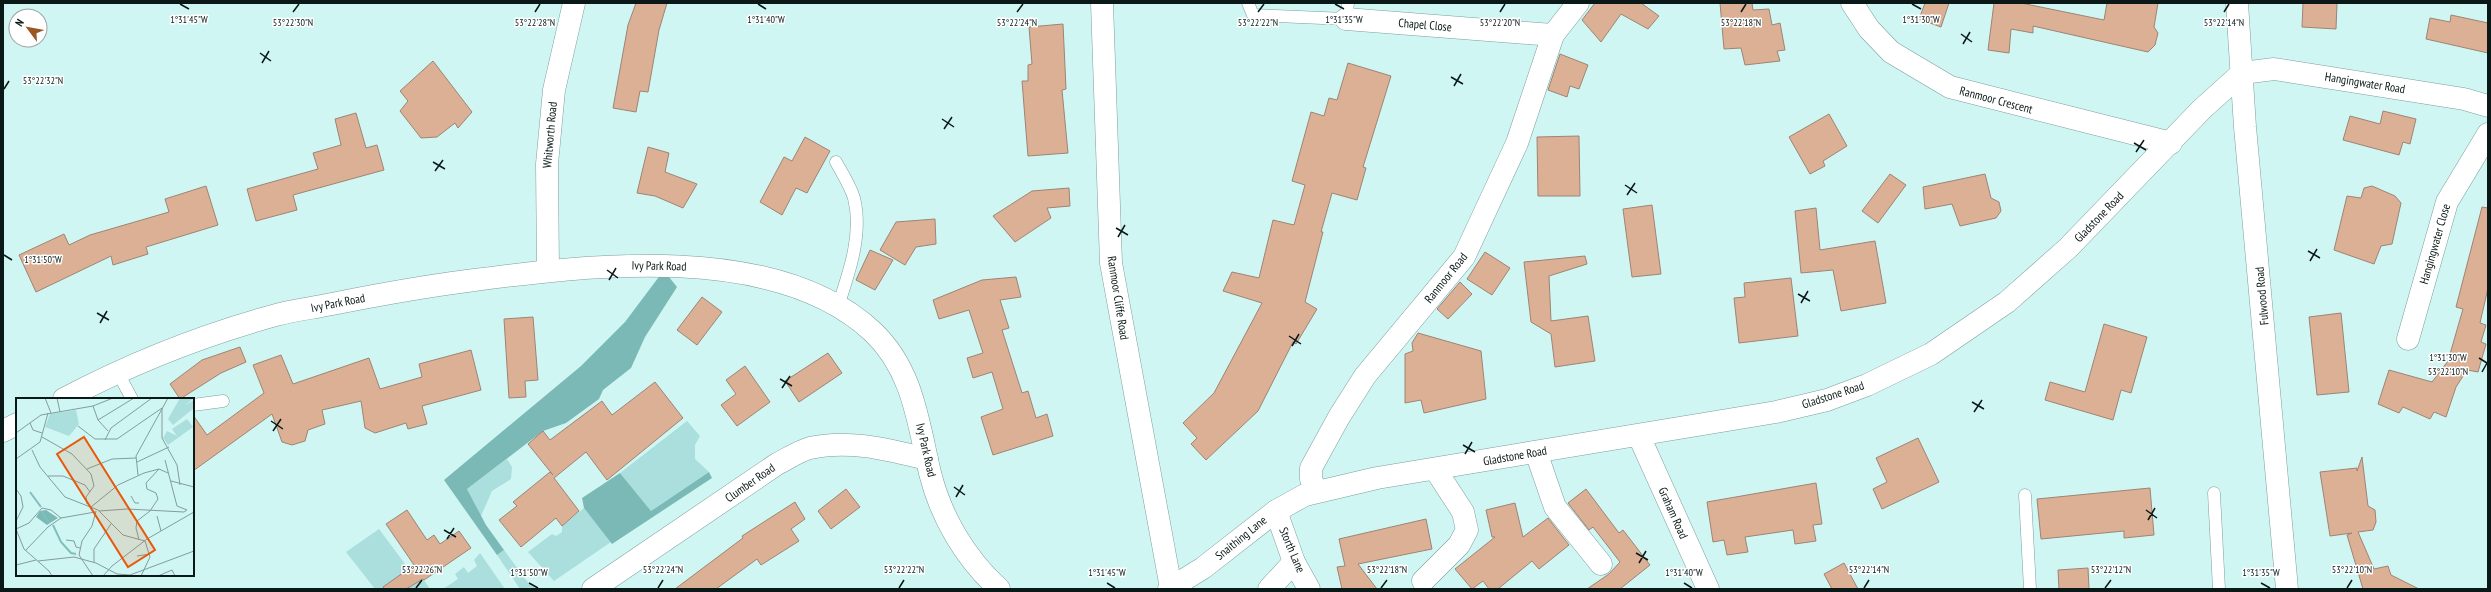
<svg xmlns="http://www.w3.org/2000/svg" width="2491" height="592" viewBox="0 0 2491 592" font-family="'PT Sans Narrow',sans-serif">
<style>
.green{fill:#aadfdd}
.forest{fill:#7bb9b7}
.building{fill:#dcb095;stroke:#9d8474}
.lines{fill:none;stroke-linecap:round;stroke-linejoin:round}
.service-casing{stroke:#7b9f9d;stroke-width:13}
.minor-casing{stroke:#7b9f9d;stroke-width:23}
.tertiary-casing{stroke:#7b9f9d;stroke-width:23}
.service{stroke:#fff;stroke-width:12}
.minor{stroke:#fff;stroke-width:22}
.tertiary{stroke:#fff;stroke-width:22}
.ticks{fill:none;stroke:#0a1817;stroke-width:1.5}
.labels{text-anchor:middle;stroke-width:3;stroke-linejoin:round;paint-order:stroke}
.street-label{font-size:12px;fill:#0a1817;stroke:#fff}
.inset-river{fill:none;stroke:#81bfbd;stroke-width:2}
.inset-road{fill:none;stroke:#819d9c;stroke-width:1}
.view{fill:#e8590c;fill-opacity:0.15;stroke:#e8590c;stroke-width:2}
.inset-edge{fill:none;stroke:#0a1817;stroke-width:2}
.ticks-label{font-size:10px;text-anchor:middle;fill:#0a1817;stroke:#fff;stroke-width:3;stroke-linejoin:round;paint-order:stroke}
</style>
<rect width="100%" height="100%" fill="#d0f6f4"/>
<g class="green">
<path d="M 687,421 L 700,436 L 695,445 L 695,459 L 709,472 L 651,511 L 620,473 Z"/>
<path d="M 507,459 L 512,467 L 511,479 L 492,491 L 481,516 L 467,489 Z"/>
<path d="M 584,508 L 611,542 L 554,581 L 528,552 L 552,534 L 556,536 L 562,532 L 562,526 Z"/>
<path d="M 379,529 L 411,572 L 423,579 L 430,589 L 375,589 L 346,552 Z"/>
<path d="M 504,550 L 530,585 L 537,589 L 520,589 L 497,555 Z"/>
<path d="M 480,553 L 505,589 L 443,589 L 458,579 L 455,574 L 464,567 L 468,573 L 477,566 L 474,560 Z"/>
</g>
<g class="forest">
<path d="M 661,274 L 669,277 L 677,287 L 645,337 L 631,368 L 603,390 L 599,399 L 566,423 L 543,431 L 467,489 L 486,525 L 504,550 L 497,555 L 444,480 L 581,366 L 625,322 Z"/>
<path d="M 709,472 L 712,478 L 612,544 L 584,508 L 582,498 L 620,473 L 651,511 Z"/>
</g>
<g class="building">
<path d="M 636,3 L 667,3 L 659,30 L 648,92 L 640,91 L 636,112 L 613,108 L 628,25 Z"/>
<path d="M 1595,3 L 1641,3 L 1659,16 L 1648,29 L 1621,14 L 1601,42 L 1582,20 Z"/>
<path d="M 1720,3 L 1752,3 L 1753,10 L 1769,9 L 1772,25 L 1780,23 L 1785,50 L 1777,51 L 1780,61 L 1745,65 L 1741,48 L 1724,49 Z"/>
<path d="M 1925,3 L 1949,3 L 1941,27 L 1919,19 Z"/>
<path d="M 1994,3 L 2021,3 L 2104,20 L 2107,3 L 2158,3 L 2154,27 L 2158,33 L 2155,45 L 2148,52 L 2033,26 L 2033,33 L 2011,29 L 2009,53 L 1988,50 Z"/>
<path d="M 2303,3 L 2337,3 L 2336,29 L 2302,27 Z"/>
<path d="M 2451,15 L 2488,23 L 2488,53 L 2426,39 L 2430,18 L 2450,22 Z"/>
<path d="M 1063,24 L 1066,89 L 1062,90 L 1068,153 L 1028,156 L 1022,81 L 1028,81 L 1028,65 L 1032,64 L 1029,27 Z"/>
<path d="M 1560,54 L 1588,65 L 1579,89 L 1570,86 L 1567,97 L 1548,90 Z"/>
<path d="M 433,61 L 472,112 L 458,128 L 455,123 L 437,137 L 421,138 L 400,111 L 408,101 L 400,91 Z"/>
<path d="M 1348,63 L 1391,76 L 1363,167 L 1366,168 L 1357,200 L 1332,193 L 1321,232 L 1323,232 L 1305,302 L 1317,309 L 1296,344 L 1293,342 L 1258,411 L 1206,460 L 1191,444 L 1197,438 L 1183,423 L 1214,393 L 1262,303 L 1223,291 L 1232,272 L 1259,278 L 1273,220 L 1294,225 L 1305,185 L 1292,181 L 1311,112 L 1324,116 L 1329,98 L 1337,100 Z"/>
<path d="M 2383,111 L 2416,119 L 2410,144 L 2403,142 L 2399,155 L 2343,140 L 2350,116 L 2380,124 Z"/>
<path d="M 356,113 L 366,148 L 377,145 L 384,170 L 293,195 L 297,210 L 256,221 L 247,189 L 318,169 L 313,153 L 341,145 L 335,119 Z"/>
<path d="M 1829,114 L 1847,146 L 1823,161 L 1825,166 L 1810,174 L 1789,137 Z"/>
<path d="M 1579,136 L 1580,196 L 1538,196 L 1537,137 Z"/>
<path d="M 805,137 L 830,151 L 807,193 L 796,188 L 782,215 L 760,202 L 784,157 L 792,161 Z"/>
<path d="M 648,147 L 669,153 L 665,172 L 697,184 L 683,208 L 655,196 L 637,193 Z"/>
<path d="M 1890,174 L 1906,185 L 1878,223 L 1862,211 Z"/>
<path d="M 1985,174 L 1991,198 L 1999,202 L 2001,211 L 1996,218 L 1960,226 L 1952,204 L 1925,209 L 1923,187 Z"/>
<path d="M 206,186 L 218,225 L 146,247 L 148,254 L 113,265 L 111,256 L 36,292 L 19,255 L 64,234 L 69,245 L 90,235 L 169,212 L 165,199 Z"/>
<path d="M 2372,186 L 2395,196 L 2401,203 L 2392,244 L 2381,246 L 2374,264 L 2334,250 L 2347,196 L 2361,198 L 2364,188 Z"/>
<path d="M 1069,188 L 1070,206 L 1047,208 L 1051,218 L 1015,242 L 993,216 L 1032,191 Z"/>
<path d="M 1652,205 L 1661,274 L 1632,277 L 1623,209 Z"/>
<path d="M 2482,207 L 2488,208 L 2488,288 L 2480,323 L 2486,325 L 2481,342 L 2486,344 L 2478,372 L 2467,370 L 2456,387 L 2446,417 L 2434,412 L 2430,419 L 2403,407 L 2399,413 L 2378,404 L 2389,370 L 2432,382 L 2448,361 L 2463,309 L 2456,307 Z"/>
<path d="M 1816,208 L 1820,250 L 1875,241 L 1886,303 L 1841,311 L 1833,270 L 1801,273 L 1795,211 Z"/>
<path d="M 935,219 L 936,244 L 916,247 L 905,265 L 880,250 L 896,222 Z"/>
<path d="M 870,250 L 893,260 L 875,290 L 856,280 Z"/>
<path d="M 1485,252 L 1510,268 L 1492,295 L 1467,279 Z"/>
<path d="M 1585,256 L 1587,264 L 1549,276 L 1551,321 L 1588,316 L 1595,361 L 1555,367 L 1551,334 L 1531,322 L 1524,262 Z"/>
<path d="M 1016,277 L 1021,297 L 1000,300 L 1009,328 L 1002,330 L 1022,393 L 1028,391 L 1036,418 L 1047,414 L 1053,436 L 993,455 L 981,417 L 1003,409 L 992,372 L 973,378 L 967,358 L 983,353 L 969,310 L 939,319 L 933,300 L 982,280 Z"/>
<path d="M 1791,278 L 1798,336 L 1739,343 L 1734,298 L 1745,297 L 1744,283 Z"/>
<path d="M 1460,282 L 1472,294 L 1448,319 L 1437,309 Z"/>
<path d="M 702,297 L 722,312 L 697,345 L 677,330 Z"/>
<path d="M 2341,313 L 2349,392 L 2317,395 L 2309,317 Z"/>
<path d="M 533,317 L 538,380 L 525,381 L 526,397 L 509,398 L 504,319 Z"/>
<path d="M 2104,324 L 2147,337 L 2131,393 L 2121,390 L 2113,420 L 2045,400 L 2050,382 L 2085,392 Z"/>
<path d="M 1418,333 L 1481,351 L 1486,399 L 1424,413 L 1421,400 L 1405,403 L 1405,354 L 1413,351 L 1412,343 Z"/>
<path d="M 240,347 L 246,362 L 221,373 L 180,399 L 170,384 L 202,360 Z"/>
<path d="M 471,350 L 481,390 L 422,406 L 427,424 L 408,429 L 406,423 L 375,433 L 365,428 L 361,401 L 322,410 L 325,424 L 308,430 L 305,441 L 292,445 L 282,442 L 272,414 L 193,471 L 193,415 L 207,435 L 264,393 L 253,365 L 281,355 L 293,384 L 369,358 L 380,389 L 422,377 L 419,364 Z"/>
<path d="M 828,353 L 842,373 L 799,402 L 785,381 Z"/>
<path d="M 745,366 L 770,402 L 737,426 L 721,405 L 736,394 L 726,380 Z"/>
<path d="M 655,382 L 683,418 L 607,480 L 586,452 L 554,478 L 579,511 L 562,526 L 556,518 L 521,547 L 499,520 L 517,506 L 513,502 L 550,472 L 553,475 L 528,444 L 543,431 L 550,440 L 602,401 L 612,415 Z"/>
<path d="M 1918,438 L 1939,482 L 1882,509 L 1873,489 L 1887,482 L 1876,458 Z"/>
<path d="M 2362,457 L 2368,506 L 2375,510 L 2376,522 L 2373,530 L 2358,532 L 2374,569 L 2388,566 L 2391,575 L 2419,589 L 2363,589 L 2347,535 L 2352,533 L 2330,536 L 2320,472 L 2357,468 L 2357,471 Z"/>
<path d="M 1816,483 L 1822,524 L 1813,525 L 1816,541 L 1795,544 L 1793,530 L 1745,537 L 1748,552 L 1727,555 L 1724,540 L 1713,542 L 1707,502 Z"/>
<path d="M 2150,488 L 2154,535 L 2124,538 L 2124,531 L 2041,539 L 2037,499 Z"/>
<path d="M 846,489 L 860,507 L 831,529 L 818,511 Z"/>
<path d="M 1586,489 L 1619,533 L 1623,530 L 1650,565 L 1620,589 L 1587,589 L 1609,574 L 1620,562 L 1593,527 L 1589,530 L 1568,503 Z"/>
<path d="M 795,502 L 805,519 L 791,529 L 799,541 L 761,565 L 757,559 L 716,589 L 675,589 L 743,538 L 742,536 Z"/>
<path d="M 1515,503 L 1523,537 L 1548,518 L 1569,545 L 1539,569 L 1532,561 L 1498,589 L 1489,589 L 1483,581 L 1472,589 L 1455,569 L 1495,537 L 1492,537 L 1486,510 Z"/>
<path d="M 407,510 L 427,540 L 434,535 L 440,544 L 459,531 L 471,548 L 424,580 L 423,579 L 406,589 L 384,589 L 383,587 L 414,565 L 386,524 Z"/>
<path d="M 1426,519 L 1432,549 L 1358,564 L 1377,589 L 1342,589 L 1337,567 L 1345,566 L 1339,539 Z"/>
<path d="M 1844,563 L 1858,589 L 1832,589 L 1824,574 Z"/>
<path d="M 2088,568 L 2089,589 L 2059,589 L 2058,570 Z"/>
</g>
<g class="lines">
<g class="service-casing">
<g id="service">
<path d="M 1248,3 L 1253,15 L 1346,19 L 1348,3"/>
<path d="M 836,162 C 842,173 850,185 854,198 C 863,234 849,273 838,306"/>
<path d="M 118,373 L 132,399"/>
<path d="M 193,405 L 223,401"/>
<path d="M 2214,493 L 2219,589"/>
<path d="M 2025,495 L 2030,589"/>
</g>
</g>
<g class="minor-casing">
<g id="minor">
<path d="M 1102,3 L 1111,263 L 1171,588"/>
<path d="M 1852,3 L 1869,29 L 1891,52 L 1950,87 L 2171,143"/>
<path d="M 1346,19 L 1553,35"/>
<path d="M 548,270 L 547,164 L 554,90 L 574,3"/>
<path d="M 2408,339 L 2447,202 L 2488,134"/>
<path d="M 1639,436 L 1708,589"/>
<path d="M 1536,452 L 1555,507 L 1601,564"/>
<path d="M 1316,492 L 1311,479 L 1311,468 L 1339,417 L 1365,376 L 1464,257 L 1517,143 L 1553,35 L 1578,3"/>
<path d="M 1276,511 L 1294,562 L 1309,589"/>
<path d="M 1423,581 L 1459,545 L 1467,530 L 1463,512 L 1435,469"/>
<path d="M 593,589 L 777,464 C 787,459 799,451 810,448 C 850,439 889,450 927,459"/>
<path d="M 1269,589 L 1294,562"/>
</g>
</g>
<g class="tertiary-casing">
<g id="tertiary">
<path d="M 2237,3 L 2245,127 L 2287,589"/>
<path d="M 64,399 C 130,364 203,335 276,315 C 294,310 313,308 332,304 C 377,295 421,287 467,281 C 587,265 776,241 873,332 C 913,370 918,422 930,473 C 941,517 965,558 999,589"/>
<path d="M 3,431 L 17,424"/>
<path d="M 1169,589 L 1203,568 L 1276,511 L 1305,495 L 1377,478 L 1776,412 L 1827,400 L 1867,385 L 1931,354 L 2007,302 L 2068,248 L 2202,109 L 2242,73 L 2274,69 L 2464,99 L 2488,106"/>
</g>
</g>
<use href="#service" class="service"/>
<use href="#minor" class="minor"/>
<use href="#tertiary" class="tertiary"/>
</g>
<path class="ticks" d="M 180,4 L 189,9M 758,4 L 766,9M 1335,4 L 1344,9M 1912,4 L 1921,9M 293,12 L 299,4M 535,12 L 540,4M 1017,12 L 1023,4M 1258,12 L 1264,4M 1500,12 L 1505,4M 1741,12 L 1746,4M 2224,12 L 2229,4M 1961,34 L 1972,42M 1963,44 L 1970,32M 260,53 L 271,61M 262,63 L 269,51M 1451,77 L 1463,84M 1454,86 L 1461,74M 4,89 L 9,81M 942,119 L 954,127M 944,129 L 952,117M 2134,143 L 2146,150M 2136,152 L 2144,140M 433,162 L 445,169M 435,171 L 443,160M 1625,185 L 1637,193M 1627,195 L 1635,183M 1116,228 L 1128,235M 1118,237 L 1125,225M 2308,251 L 2320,258M 4,255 L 12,260M 2310,261 L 2317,249M 607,270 L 618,278M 609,280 L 616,268M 1798,294 L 1810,301M 1801,303 L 1808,291M 97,313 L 109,320M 100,323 L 107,311M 1289,336 L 1301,344M 1292,346 L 1299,334M 2479,358 L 2487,363M 2482,372 L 2487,363M 780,379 L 792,386M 782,388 L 790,376M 1972,402 L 1984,409M 1974,412 L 1982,400M 271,421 L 283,429M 273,431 L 281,419M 1463,445 L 1475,452M 1465,454 L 1472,442M 954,487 L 965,495M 956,497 L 963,485M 2146,510 L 2157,518M 2148,520 L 2155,508M 444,530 L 456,537M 447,539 L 454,528M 1636,553 L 1648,560M 1639,563 L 1646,551M 529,583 L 538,588M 1107,583 L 1115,588M 1684,583 L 1692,588M 2261,583 L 2270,588M 416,588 L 422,580M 658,588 L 663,580M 899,588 L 904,580M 1381,588 L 1387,580M 1864,588 L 1869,580M 2105,588 L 2111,580M 2347,588 L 2352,580"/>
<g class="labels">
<g class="street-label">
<text transform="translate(1425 25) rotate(5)" y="4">Chapel Close</text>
<text transform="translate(2365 83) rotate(9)" y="4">Hangingwater Road</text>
<text transform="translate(1996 100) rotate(15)" y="4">Ranmoor Crescent</text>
<text transform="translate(550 135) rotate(-85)" y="4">Whitworth Road</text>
<text transform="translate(2099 217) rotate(-46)" y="4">Gladstone Road</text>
<text transform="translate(2435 244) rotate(-74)" y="4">Hangingwater Close</text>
<text transform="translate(659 266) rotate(1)" y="4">Ivy Park Road</text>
<text transform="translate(1446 278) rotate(-51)" y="4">Ranmoor Road</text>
<text transform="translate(2262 296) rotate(-95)" y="4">Fulwood Road</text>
<text transform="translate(1118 298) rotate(81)" y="4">Ranmoor Cliffe Road</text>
<text transform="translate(338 303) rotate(-11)" y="4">Ivy Park Road</text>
<text transform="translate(1833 395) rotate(-18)" y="4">Gladstone Road</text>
<text transform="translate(926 450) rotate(77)" y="4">Ivy Park Road</text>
<text transform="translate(1515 456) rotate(-10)" y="4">Gladstone Road</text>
<text transform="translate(750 483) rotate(-35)" y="4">Clumber Road</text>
<text transform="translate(1673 513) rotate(66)" y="4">Graham Road</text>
<text transform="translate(1241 538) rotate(-39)" y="4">Snaithing Lane</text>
<text transform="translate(1292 550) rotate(67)" y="4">Storth Lane</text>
</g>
</g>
<g transform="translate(16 398)">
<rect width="178" height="178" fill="#d0f6f4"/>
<path d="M 164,0 L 177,1 L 169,7 L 178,2 L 178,10 L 157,27 L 152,21 ZM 60,12 L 63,26 L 53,38 L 29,29 L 34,16 ZM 171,21 L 177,29 L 152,47 L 147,40 L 151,33 L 161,38 L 156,31 Z" fill="#aadfdd"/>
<path d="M 30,112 L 42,120 L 31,127 L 20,119 L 24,113 Z" fill="#7bb9b7"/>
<path class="inset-river" d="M 14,94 L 25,109M 26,113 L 33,125M 37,127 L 45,144 L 55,155 L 60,156"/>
<path class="inset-road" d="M 29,0 L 35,15M 41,0 L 44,14M 77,8 L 82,22 L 92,33M 82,22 L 118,0M 14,25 L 17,32 L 26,35M 62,28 L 79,41 L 101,41 L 146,10 L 146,40 L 161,67 L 164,87M 0,35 L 25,17 L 77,8 L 97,0M 26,39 L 56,56 L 75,76 L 78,88 L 70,99 L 71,106M 89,42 L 95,30 L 136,0M 16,52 L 24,69 L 49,99 L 82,112 L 107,137 L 129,143 L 134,159 L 125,178M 0,61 L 24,44 L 32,15M 149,62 L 161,108 L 171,112M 121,64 L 153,49M 71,71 L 96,61 L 120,60M 122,77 L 120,58 L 152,0M 32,78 L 47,78 L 69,87 L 74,94M 155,83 L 178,89M 0,91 L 5,98 L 7,109 L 0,123M 115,98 L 119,105 L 123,105M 75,109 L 102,87 L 128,75 L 143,71 L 152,75M 83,113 L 111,111 L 168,114 L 171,112M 141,118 L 145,133M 0,131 L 8,151 L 33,173 L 36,178M 0,131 L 13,125 L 26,110 L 35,112 L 45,120M 50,142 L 58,143 L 60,149 L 64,150M 123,142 L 120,130 L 121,123 L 134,113 L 142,101 L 140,95 L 131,91 L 130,85 L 143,71M 9,153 L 32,129 L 45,120 L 79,114M 121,158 L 134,156M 22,163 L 58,159 L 80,165 L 101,176 L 114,177 L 178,153M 78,164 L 78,151 L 95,126M 0,167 L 20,162M 77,178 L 63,157 L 66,143 L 76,128 L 80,113M 87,178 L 96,168 L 131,141 L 178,114M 142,178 L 156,172 L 159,178"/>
<path class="view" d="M 68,39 L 139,152 L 112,169 L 41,56 Z"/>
<rect width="178" height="178" class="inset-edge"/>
</g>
<g class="ticks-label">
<text x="189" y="23">1°31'45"W</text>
<text x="766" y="23">1°31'40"W</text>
<text x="1344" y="23">1°31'35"W</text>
<text x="1921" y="23">1°31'30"W</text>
<text x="293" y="26">53°22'30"N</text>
<text x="535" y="26">53°22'28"N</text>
<text x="1017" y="26">53°22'24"N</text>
<text x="1258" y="26">53°22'22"N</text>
<text x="1500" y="26">53°22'20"N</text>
<text x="1741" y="26">53°22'18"N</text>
<text x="2224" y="26">53°22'14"N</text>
<text x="43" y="84">53°22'32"N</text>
<text x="43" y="263">1°31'50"W</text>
<text x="2448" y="361">1°31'30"W</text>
<text x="2448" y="375">53°22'10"N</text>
<text x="422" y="573">53°22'26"N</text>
<text x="663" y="573">53°22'24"N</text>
<text x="904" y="573">53°22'22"N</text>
<text x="1387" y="573">53°22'18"N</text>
<text x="1869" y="573">53°22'14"N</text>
<text x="2111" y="573">53°22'12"N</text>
<text x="2352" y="573">53°22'10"N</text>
<text x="529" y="576">1°31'50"W</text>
<text x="1107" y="576">1°31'45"W</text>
<text x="1684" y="576">1°31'40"W</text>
<text x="2261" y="576">1°31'35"W</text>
</g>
<rect width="2491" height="592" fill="none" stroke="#0a1817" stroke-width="8"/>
<g transform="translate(28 28) rotate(302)"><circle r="19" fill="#ffffff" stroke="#9da3a2"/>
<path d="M0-3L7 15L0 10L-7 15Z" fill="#995726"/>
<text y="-6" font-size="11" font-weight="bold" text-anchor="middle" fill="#0a1817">N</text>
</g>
</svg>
